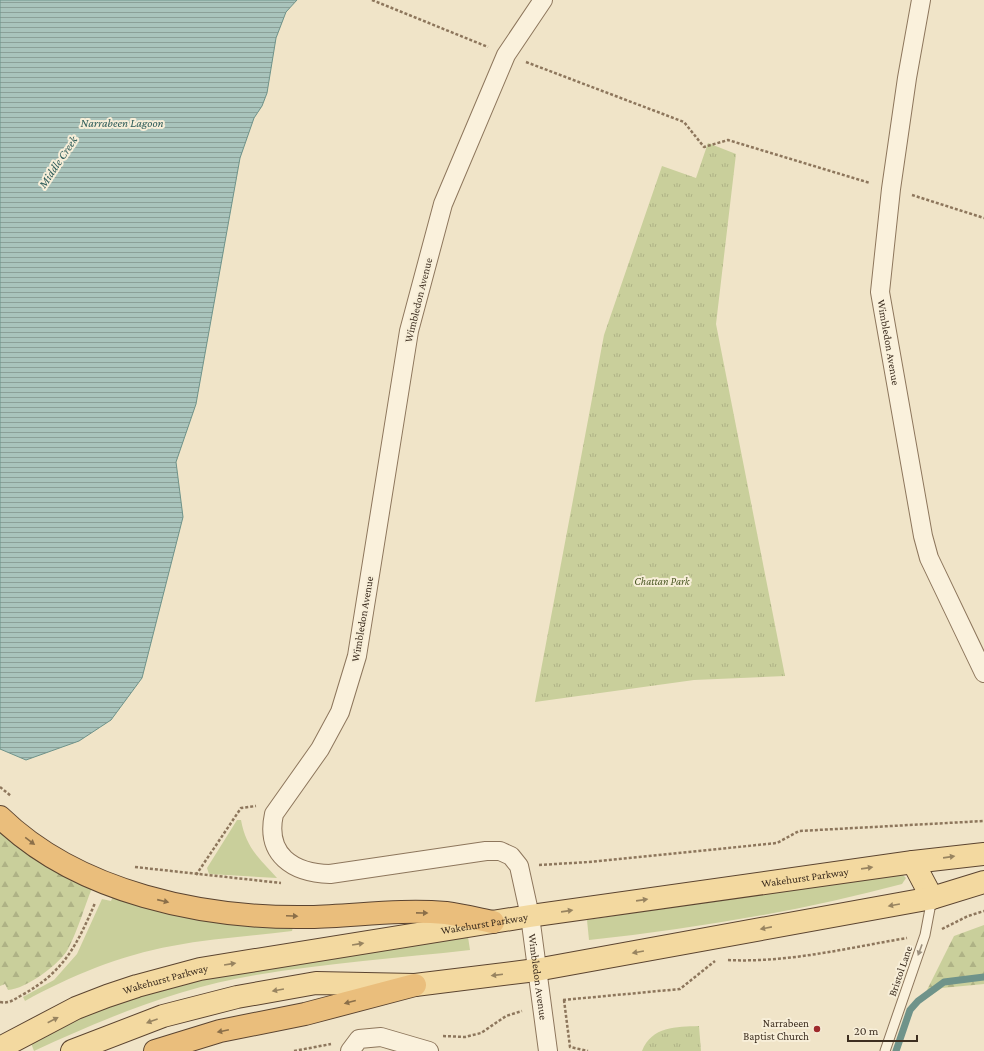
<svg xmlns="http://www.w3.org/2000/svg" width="984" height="1051" viewBox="0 0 984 1051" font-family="'Crimson Pro',serif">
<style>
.green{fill:#c9cf9b}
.forest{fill:url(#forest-firs)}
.park{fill:url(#park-tufts)}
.water{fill:url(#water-rules);stroke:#6f938a}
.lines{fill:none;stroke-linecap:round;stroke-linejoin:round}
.stream{stroke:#6f938a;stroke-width:7}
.service-casing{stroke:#8d765c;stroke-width:11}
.minor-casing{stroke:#8d765c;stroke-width:20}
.primary-casing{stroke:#5b4430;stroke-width:24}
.trunk-casing{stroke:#5b4430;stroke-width:24}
.path{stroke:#8d765c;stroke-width:2.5;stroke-dasharray:3 2;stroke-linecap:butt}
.service{stroke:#faf1dc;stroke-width:9}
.minor{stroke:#faf1dc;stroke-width:18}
.primary{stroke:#f3d9a0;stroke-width:22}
.trunk{stroke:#eabe7c;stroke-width:22}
.oneway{fill:#8b6f49}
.oneway2{fill:#988460}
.oneway3{fill:#9c907e}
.poi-dot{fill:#9e2a2b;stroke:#f7eed8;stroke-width:1.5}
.labels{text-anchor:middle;stroke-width:4;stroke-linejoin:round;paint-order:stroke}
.street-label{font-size:11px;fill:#3d2e20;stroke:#f7eed8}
.park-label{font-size:11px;font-style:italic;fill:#4d5a26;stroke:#f7eed8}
.poi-label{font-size:11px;fill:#3d2e20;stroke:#f7eed8;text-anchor:end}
.water-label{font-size:12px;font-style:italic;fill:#2f5d5a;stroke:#f7eed8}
</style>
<defs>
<pattern id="forest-firs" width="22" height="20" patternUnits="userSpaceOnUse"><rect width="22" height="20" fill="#c9cf9b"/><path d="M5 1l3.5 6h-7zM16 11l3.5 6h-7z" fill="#aeb285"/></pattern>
<pattern id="park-tufts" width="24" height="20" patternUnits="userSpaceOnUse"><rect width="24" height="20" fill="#c9cf9b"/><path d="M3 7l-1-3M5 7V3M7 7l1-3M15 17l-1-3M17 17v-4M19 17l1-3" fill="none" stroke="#aeb285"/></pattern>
<pattern id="water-rules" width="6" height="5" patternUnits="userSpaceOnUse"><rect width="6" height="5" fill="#a9c4bc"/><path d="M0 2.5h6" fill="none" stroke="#8ba098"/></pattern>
</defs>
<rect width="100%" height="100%" fill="#f0e4c8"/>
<g class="green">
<path d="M 237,820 L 241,820 C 246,848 259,858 277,878 L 209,874 L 207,868 Z"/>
<path d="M 900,872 L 906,878 L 902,884 C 800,911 694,929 589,940 L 587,920 Z"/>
<path d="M 113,896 L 186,917 L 224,923 L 293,927 L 292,931 C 252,936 212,938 172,946 C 121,955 70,976 25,1001 L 23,997 L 54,980 L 77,954 L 102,899 L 111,901 Z"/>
<path d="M 468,937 L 470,950 C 399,958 327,963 256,975 C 178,988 105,1018 34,1051 L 31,1043 L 66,1023 L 102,1008 L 197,980 Z"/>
</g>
<g class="forest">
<path d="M 0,830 L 46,866 L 92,888 C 84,908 78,930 68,949 C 60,964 26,989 8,990 L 5,984 L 0,986 Z"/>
<path d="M 984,925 L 984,984 L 942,988 L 921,1002 L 954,936 Z"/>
</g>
<g class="park">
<path d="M 708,143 L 736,154 L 716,324 L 785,676 L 694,680 L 535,702 L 604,335 L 662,166 L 696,178 Z"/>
<path d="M 699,1026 L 701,1051 L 642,1051 C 652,1026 676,1027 699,1026 Z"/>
</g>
<path class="water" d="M 0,0 L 297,0 L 286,12 L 276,38 L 267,93 L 262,106 L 254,118 L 240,158 L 196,404 L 176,462 L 183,517 L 142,678 L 111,720 L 79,741 L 26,760 L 0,749 Z"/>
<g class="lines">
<path class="stream" d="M 896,1051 L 910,1010 L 918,1001 L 944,982 L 984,977"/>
<g class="service-casing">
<path id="service" d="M 885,1051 L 925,935 L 932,898"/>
</g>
<g class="minor-casing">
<g id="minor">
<path id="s1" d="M 543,0 L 506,55 L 443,204 L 409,331 L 357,656 L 340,712 L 320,749 L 274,814 C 265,855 293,873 330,874 L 486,851 L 500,851 L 511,856 L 519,866 L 530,916 L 548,1051"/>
<path id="s2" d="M 921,0 L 907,78 L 891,189 L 880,292 L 923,536 L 929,558 L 984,673"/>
<path d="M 350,1051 L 359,1039 L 381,1037 L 429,1051"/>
</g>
</g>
<g class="primary-casing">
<g id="primary">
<path d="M 913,862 L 932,898"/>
<path id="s3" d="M 0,1048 L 76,1008 L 107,996 L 137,986 L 200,969 L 530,916 L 913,862 L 984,854"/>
<path d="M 72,1051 L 163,1016 L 237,997 L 316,983 L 415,985 L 536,970 L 932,898 L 984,882"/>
</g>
</g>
<g class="trunk-casing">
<g id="trunk">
<path d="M 0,817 C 78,893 204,919 310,917 C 355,916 400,909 446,913 C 461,915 478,919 493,922"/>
<path d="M 155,1051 L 220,1031 L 305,1014 L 415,985"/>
</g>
</g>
<g class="path">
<path d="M 372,0 L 488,47"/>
<path d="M 526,62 L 684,122 L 704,147 L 728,140 L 870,183"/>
<path d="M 912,195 L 984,218"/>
<path d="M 0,787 L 11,796"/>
<path d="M 539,865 L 589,862 L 777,843 L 799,831 L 984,821"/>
<path d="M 135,867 L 281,883"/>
<path d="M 196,875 L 241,808 L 256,806"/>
<path d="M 942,929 L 968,916 L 984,911"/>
<path d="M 728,960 C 788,963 847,948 907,938"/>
<path d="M 563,1000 L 680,989 L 715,961"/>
<path d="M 564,1000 L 570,1047 L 588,1051"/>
<path d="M 0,1002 C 9,1004 15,999 22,995 C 64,972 77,945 95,903"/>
<path d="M 443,1036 L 465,1037 L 481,1033 L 506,1016 L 522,1011"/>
<path d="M 294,1051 L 331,1044"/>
</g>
<use href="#service" class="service"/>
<use href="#minor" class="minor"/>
<use href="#primary" class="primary"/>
<use href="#trunk" class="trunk"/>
</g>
<defs><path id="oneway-solid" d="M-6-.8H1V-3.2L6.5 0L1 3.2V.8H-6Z"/></defs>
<g class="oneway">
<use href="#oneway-solid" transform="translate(30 841) rotate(37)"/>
<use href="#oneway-solid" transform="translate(163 901) rotate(13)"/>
<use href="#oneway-solid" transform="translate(422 913) rotate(1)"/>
<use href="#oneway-solid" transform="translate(292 916) rotate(2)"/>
<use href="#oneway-solid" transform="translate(350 1002) rotate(165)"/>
<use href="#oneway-solid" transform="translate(223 1031) rotate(168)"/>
</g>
<g class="oneway2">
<use href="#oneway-solid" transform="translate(949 857) rotate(-8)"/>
<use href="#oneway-solid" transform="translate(867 868) rotate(-8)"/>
<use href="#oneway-solid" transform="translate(642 900) rotate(-8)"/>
<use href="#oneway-solid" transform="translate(894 905) rotate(170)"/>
<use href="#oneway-solid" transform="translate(567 911) rotate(-8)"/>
<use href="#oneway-solid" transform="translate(766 928) rotate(169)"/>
<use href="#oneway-solid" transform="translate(358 944) rotate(-9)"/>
<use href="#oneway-solid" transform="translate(638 952) rotate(170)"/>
<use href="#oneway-solid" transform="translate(230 964) rotate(-9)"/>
<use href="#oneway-solid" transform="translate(497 975) rotate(173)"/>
<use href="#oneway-solid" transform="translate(278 990) rotate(170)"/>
<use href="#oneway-solid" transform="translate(53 1020) rotate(-27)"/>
<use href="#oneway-solid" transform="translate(152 1021) rotate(160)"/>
</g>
<use class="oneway3" href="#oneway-solid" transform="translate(920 950) rotate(110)"/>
<circle class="poi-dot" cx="817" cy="1029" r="4"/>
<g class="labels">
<g class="street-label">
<text transform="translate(418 300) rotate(-76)" y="4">Wimbledon Avenue</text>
<text dy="4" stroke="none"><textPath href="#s2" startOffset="346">Wimbledon Avenue</textPath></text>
<text transform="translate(362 619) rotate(-80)" y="4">Wimbledon Avenue</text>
<text dy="4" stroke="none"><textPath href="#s3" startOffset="828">Wakehurst Parkway</textPath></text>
<text dy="4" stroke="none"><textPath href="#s3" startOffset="504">Wakehurst Parkway</textPath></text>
<text transform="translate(900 971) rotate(-71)" y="4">Bristol Lane</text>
<text dy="4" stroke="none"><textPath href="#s1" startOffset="1275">Wimbledon Avenue</textPath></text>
<text dy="4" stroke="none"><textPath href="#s3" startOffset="180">Wakehurst Parkway</textPath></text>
</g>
<g class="park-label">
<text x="662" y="585">Chattan Park</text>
</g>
<g class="poi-label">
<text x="809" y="1027">Narrabeen<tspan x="809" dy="13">Baptist Church</tspan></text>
</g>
<g class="water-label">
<text x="122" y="127">Narrabeen Lagoon</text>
<text transform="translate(58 162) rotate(-56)" y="4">Middle Creek</text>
</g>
</g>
<path d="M848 1035v6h69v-6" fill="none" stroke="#3d2e20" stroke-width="2"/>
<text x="854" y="1035" font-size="12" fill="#3d2e20" stroke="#f7eed8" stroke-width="3" paint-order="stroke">20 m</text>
</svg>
